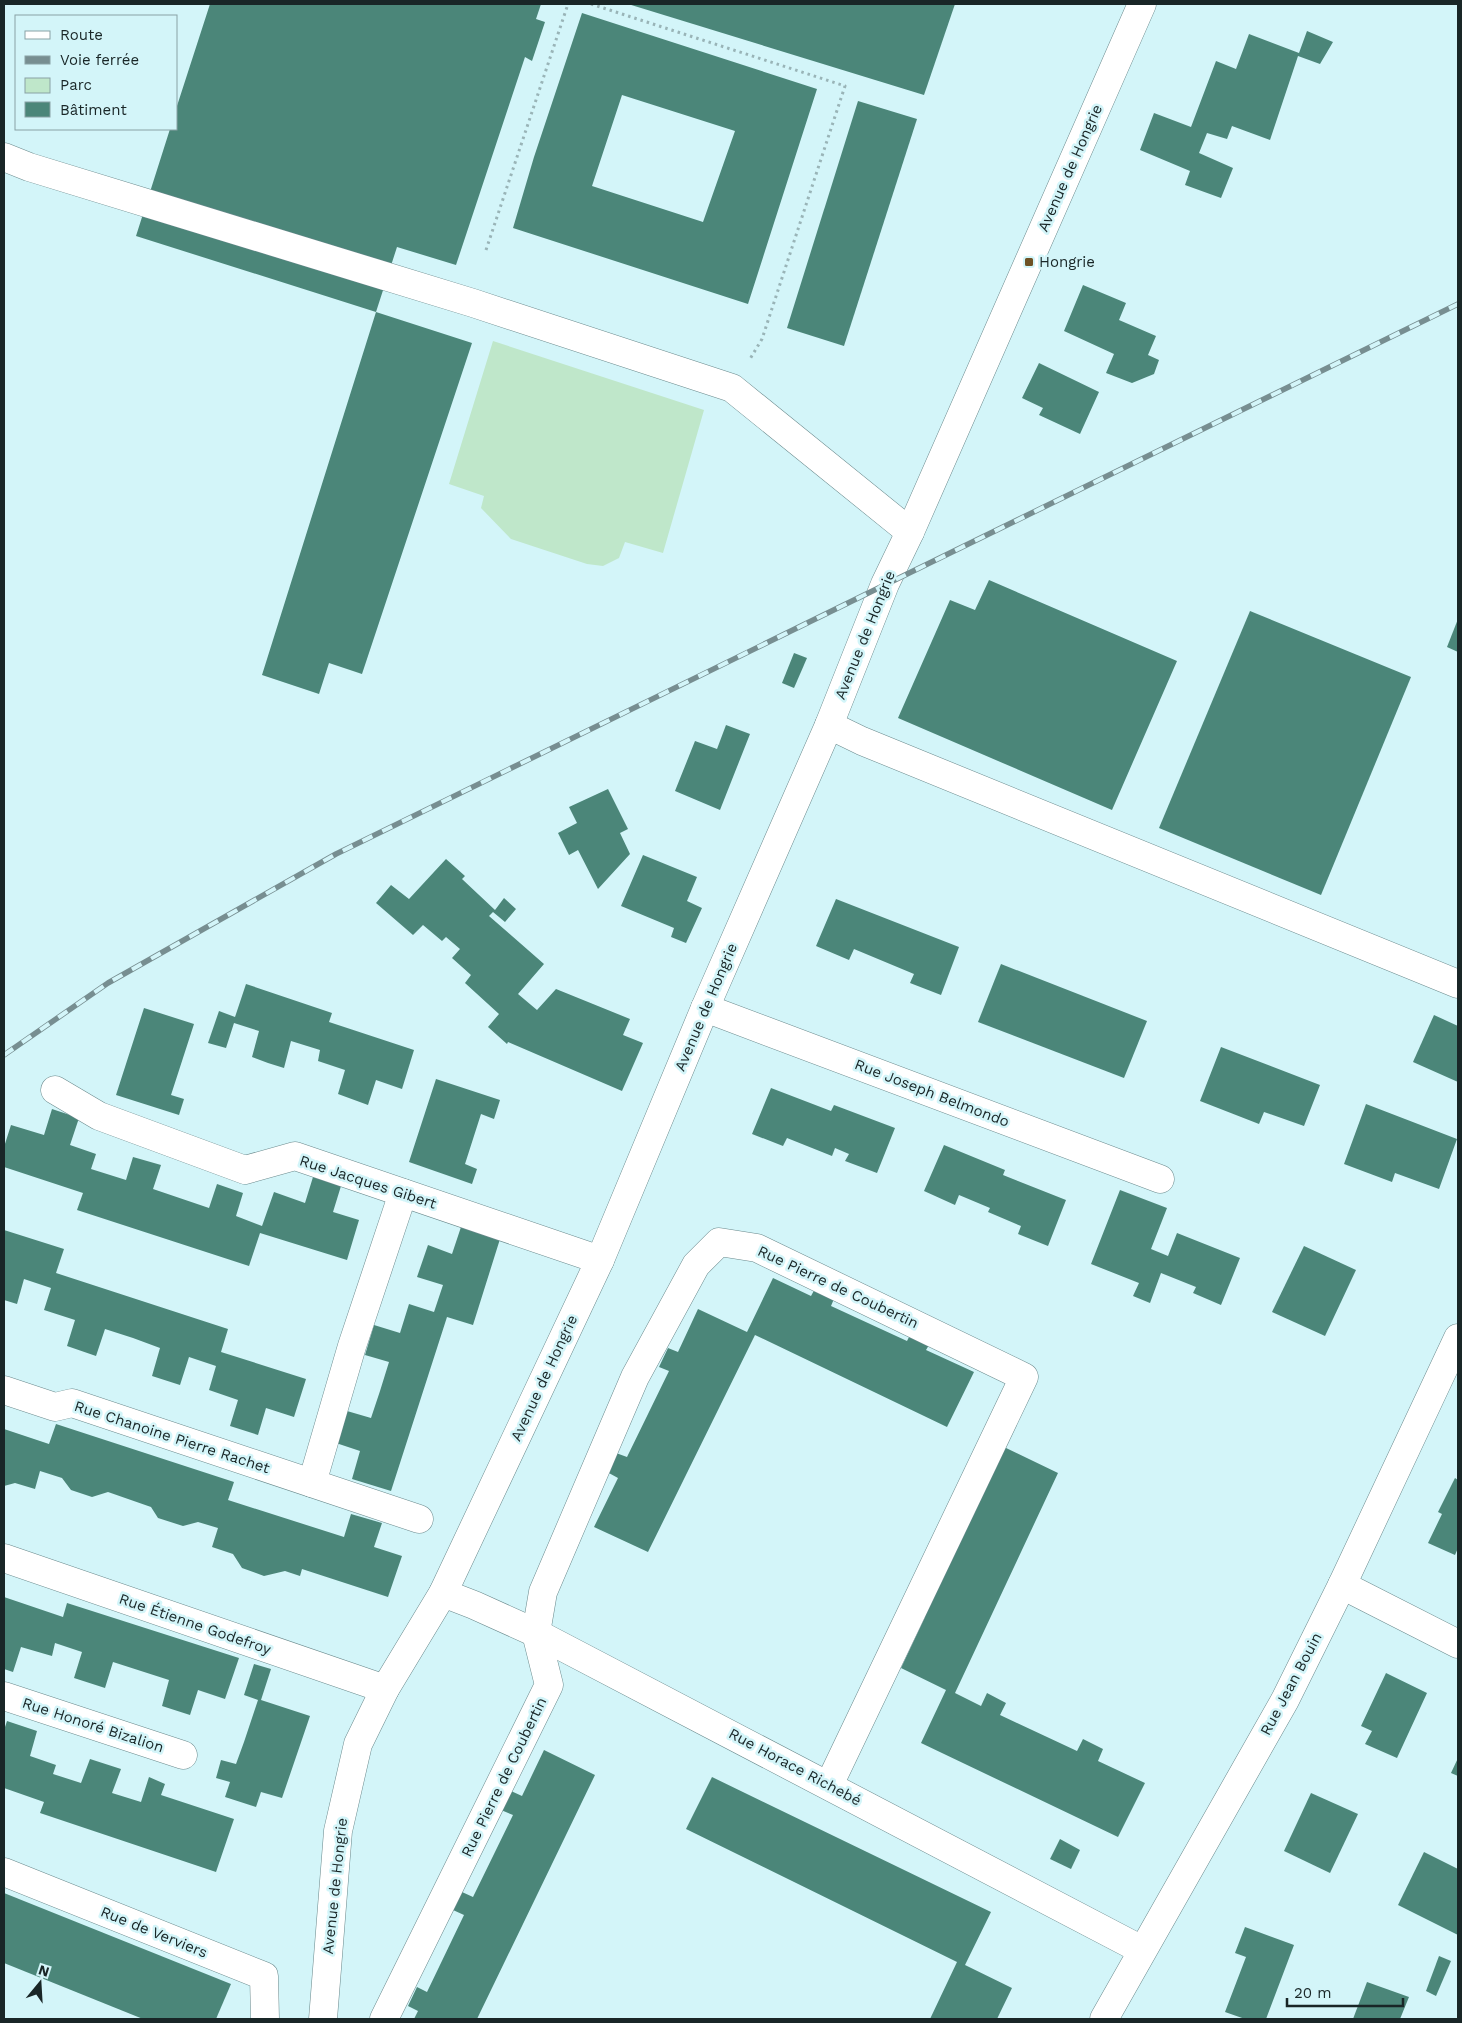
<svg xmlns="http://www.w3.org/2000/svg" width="1462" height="2023" viewBox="0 0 1462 2023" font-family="'Work Sans',sans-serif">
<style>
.green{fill:#bfe7ca}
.building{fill:#4b8679;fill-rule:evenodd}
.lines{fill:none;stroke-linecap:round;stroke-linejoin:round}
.minor-casing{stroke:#6b8a8d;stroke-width:29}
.path{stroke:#99b4b7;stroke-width:3;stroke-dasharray:2.5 4;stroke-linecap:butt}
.minor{stroke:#fff;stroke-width:28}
.rail-casing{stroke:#778e91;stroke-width:5.5}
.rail{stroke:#d3f5f9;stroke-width:4;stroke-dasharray:11;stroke-linecap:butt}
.poi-dot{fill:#6e5225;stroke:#d3f5f9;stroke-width:2}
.labels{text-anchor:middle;stroke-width:5;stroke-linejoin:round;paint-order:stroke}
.street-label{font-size:15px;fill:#192627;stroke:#d3f5f9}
.poi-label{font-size:15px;fill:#192627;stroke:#d3f5f9;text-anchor:start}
</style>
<rect width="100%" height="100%" fill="#d3f5f9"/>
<path class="green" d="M 493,341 L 704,410 L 663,553 L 625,542 L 619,558 L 603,566 L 587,564 L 511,539 L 481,508 L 484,496 L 449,484 Z"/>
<g class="building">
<path d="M 210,4 L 541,4 L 536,19 L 545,22 L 532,61 L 525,57 L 456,265 L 397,247 L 376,312 L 136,236 L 170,129 L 176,129 L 176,109 Z"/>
<path d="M 628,4 L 955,4 L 924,95 Z"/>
<path d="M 582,13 L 817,89 L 748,304 L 513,228 L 534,157 ZM 622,95 L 735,131 L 703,222 L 592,186 Z"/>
<path d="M 1307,31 L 1333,42 L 1320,64 L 1298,56 L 1270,140 L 1232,126 L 1227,139 L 1207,133 L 1199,153 L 1233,168 L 1221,198 L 1185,185 L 1190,171 L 1140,150 L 1154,113 L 1191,127 L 1216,61 L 1236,69 L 1249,34 L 1299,53 Z"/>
<path d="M 858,101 L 917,119 L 844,346 L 787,328 Z"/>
<path d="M 1083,285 L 1126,303 L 1119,320 L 1156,336 L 1148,355 L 1159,360 L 1154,374 L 1132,383 L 1106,373 L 1114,354 L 1064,331 Z"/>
<path d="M 376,312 L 472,343 L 362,674 L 329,663 L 319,694 L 262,675 Z"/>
<path d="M 1039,363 L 1099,392 L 1080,434 L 1039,415 L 1043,408 L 1022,398 Z"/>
<path d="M 989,580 L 1177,661 L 1112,810 L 898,718 L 950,600 L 975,610 Z"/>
<path d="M 1250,611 L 1411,677 L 1321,895 L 1159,828 Z"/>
<path d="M 1458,619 L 1458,652 L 1447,647 Z"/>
<path d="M 794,653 L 807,658 L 794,688 L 782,683 Z"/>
<path d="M 726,725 L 750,734 L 720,810 L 675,791 L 695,741 L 717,749 Z"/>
<path d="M 608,789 L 628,829 L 620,833 L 630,854 L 598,889 L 578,850 L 569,855 L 558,833 L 577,823 L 569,807 Z"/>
<path d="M 643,855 L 697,877 L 687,901 L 702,908 L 686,943 L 671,937 L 674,928 L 621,906 Z"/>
<path d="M 446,859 L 465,876 L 462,879 L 495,910 L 504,898 L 516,909 L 505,922 L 493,912 L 489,916 L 544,964 L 518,994 L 537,1010 L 556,989 L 630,1019 L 623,1035 L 643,1043 L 622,1091 L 508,1042 L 507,1044 L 488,1027 L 499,1014 L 465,983 L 471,975 L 452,958 L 460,949 L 446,937 L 442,941 L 423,925 L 413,935 L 376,903 L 391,885 L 409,899 Z"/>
<path d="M 836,899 L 959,947 L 941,995 L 910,983 L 914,974 L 854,949 L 849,960 L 816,946 Z"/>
<path d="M 1001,964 L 1147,1021 L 1124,1078 L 978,1022 Z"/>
<path d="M 246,984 L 332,1013 L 329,1022 L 414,1050 L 402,1089 L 376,1080 L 368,1105 L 338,1094 L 345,1070 L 318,1061 L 320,1050 L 291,1041 L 284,1068 L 268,1063 L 252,1057 L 259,1031 L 234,1023 L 226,1048 L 208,1043 L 219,1011 L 235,1017 Z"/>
<path d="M 144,1008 L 194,1024 L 171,1095 L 184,1099 L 179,1115 L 116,1095 Z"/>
<path d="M 1434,1015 L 1458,1026 L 1458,1082 L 1413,1062 Z"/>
<path d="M 1221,1047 L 1320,1085 L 1304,1126 L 1264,1112 L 1259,1124 L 1200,1101 Z"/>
<path d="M 436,1079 L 500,1100 L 494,1119 L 481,1114 L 465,1164 L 477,1169 L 472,1184 L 409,1162 Z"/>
<path d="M 771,1088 L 831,1111 L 834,1105 L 895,1128 L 877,1173 L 845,1161 L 849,1154 L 835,1148 L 832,1156 L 787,1138 L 783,1146 L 752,1134 Z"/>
<path d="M 1366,1104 L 1457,1139 L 1439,1189 L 1395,1173 L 1392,1182 L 1344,1164 Z"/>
<path d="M 52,1109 L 79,1118 L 70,1145 L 96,1154 L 91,1169 L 126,1180 L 133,1157 L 161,1165 L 153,1189 L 209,1208 L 217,1184 L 243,1193 L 236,1216 L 262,1226 L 274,1192 L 305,1203 L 313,1177 L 341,1186 L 333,1212 L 359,1220 L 347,1260 L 260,1233 L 249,1266 L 77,1210 L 83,1193 L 4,1167 L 4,1147 L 11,1125 L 44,1135 Z"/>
<path d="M 944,1145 L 1005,1170 L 1003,1175 L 1066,1200 L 1048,1246 L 1018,1234 L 1021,1226 L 988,1212 L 990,1208 L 959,1195 L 955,1205 L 924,1191 Z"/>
<path d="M 1120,1190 L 1167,1208 L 1151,1249 L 1168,1256 L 1177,1233 L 1240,1258 L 1221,1305 L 1193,1293 L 1196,1287 L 1161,1273 L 1150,1303 L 1133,1296 L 1139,1283 L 1091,1264 Z"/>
<path d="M 461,1227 L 500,1239 L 473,1325 L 447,1317 L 391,1491 L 352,1479 L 360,1451 L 336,1443 L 347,1411 L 371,1418 L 380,1391 L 389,1362 L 365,1355 L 374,1325 L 400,1333 L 409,1304 L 434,1312 L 443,1285 L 417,1277 L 428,1245 L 452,1254 Z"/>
<path d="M 4,1230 L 64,1249 L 56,1273 L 228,1329 L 221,1352 L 306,1379 L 294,1417 L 266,1408 L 258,1435 L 230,1426 L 238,1400 L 209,1390 L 216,1366 L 189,1357 L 180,1385 L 152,1376 L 160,1348 L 133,1338 L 105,1329 L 96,1356 L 67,1346 L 75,1320 L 44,1310 L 51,1288 L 24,1279 L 17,1304 L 4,1300 Z"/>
<path d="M 1304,1246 L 1356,1270 L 1325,1336 L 1272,1312 Z"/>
<path d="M 773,1278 L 811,1296 L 817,1285 L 836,1294 L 831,1306 L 907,1341 L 912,1331 L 932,1340 L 926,1350 L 974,1372 L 947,1427 L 755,1335 L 648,1552 L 594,1527 L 618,1478 L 607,1472 L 616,1453 L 627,1457 L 669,1371 L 659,1367 L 668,1348 L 678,1352 L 698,1309 L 747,1332 Z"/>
<path d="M 56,1424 L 234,1482 L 228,1500 L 344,1537 L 351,1514 L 382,1523 L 374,1547 L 402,1556 L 388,1597 L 302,1569 L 300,1576 L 285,1571 L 264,1576 L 242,1568 L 233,1554 L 212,1547 L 218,1528 L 198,1522 L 183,1526 L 158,1518 L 151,1507 L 108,1492 L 92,1497 L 71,1490 L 62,1478 L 40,1471 L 35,1489 L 15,1483 L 4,1486 L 4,1429 L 49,1444 Z"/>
<path d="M 1004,1447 L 1058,1473 L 955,1693 L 981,1706 L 987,1693 L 1006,1703 L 1000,1715 L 1077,1751 L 1083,1739 L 1103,1749 L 1098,1761 L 1145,1783 L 1118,1837 L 921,1743 L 946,1690 L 901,1668 L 925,1617 L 914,1612 Z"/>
<path d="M 1455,1478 L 1458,1480 L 1458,1548 L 1455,1555 L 1428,1543 L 1442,1514 L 1438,1512 Z"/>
<path d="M 4,1597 L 63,1617 L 67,1603 L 239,1658 L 225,1699 L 198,1690 L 190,1715 L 162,1706 L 169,1680 L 113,1662 L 105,1688 L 74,1678 L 82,1652 L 55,1643 L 52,1656 L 21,1647 L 13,1672 L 4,1669 Z"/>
<path d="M 254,1664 L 271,1669 L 261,1700 L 310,1716 L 282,1798 L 261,1792 L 256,1807 L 225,1797 L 230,1782 L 216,1778 L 221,1760 L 236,1764 L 244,1742 L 258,1700 L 244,1695 Z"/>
<path d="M 1386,1673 L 1427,1693 L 1397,1758 L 1365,1744 L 1372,1731 L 1361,1726 Z"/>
<path d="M 7,1721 L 37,1731 L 30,1756 L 56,1765 L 53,1774 L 81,1783 L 90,1759 L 121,1769 L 112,1793 L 141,1802 L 149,1777 L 165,1784 L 161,1795 L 234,1819 L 216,1872 L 40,1813 L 44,1802 L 4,1788 L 4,1730 Z"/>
<path d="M 544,1750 L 595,1775 L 477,2019 L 414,2019 L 418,2011 L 408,2006 L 417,1987 L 427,1992 L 464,1915 L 453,1910 L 462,1892 L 473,1897 L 513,1815 L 501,1810 L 511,1791 L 522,1796 Z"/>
<path d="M 1458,1758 L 1458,1776 L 1451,1773 Z"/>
<path d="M 712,1777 L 991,1912 L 965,1965 L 1012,1988 L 997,2019 L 930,2019 L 957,1962 L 686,1829 Z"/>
<path d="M 1311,1793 L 1358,1814 L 1330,1873 L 1284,1851 Z"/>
<path d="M 1060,1839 L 1080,1850 L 1071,1869 L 1050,1859 Z"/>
<path d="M 1424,1852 L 1458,1869 L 1458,1935 L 1398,1905 Z"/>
<path d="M 4,1893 L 231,1984 L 216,2019 L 143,2019 L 4,1963 Z"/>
<path d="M 1245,1927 L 1294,1945 L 1266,2019 L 1245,2019 L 1225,2012 L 1246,1957 L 1235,1953 Z"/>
<path d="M 1439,1956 L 1451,1961 L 1436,1996 L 1426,1991 Z"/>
<path d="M 1367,1982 L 1409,1997 L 1400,2019 L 1353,2019 Z"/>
</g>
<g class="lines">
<g class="minor-casing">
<g id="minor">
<path d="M 4,157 L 29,167 L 473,303 L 732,388 L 910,532"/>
<path d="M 829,725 L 862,741 L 1458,984"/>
<path d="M 705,1008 L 1160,1179"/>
<path d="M 55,1090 L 99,1116 L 245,1170 L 295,1156 L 600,1260"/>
<path d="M 4,1390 L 55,1407 L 72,1403 L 419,1519"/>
<path d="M 312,1483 L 352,1346 L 403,1193"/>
<path d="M 4,1558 L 385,1689"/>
<path d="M 1342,1585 L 1458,1644"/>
<path d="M 443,1593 L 474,1605 L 536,1633 L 1142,1950"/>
<path d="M 4,1696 L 183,1755"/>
<path d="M 4,1872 L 264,1976 L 265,2019"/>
<path d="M 323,2019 L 338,1831 L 358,1744 L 385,1689 L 443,1593 L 600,1260 L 705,1008 L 829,725 L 885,584 L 910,532 L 1142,4"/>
<path d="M 384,2019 L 549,1685 L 536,1633 L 543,1592 L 635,1377 L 696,1265 L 719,1242 L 757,1248 L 1024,1377 L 829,1785"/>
<path d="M 1104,2019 L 1285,1700 L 1342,1585 L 1458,1338"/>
</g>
</g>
<g class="path">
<path d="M 591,4 L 845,86 L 762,339 L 750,359"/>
<path d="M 486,250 L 568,4"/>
</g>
<use href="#minor" class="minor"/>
<g class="rail-casing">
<path id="rail" d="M 4,1055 L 108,983 L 336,854 L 1458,304"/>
</g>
<use href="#rail" class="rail"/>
</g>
<rect class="poi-dot" x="1024" y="257" width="10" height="10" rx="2.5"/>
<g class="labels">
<g class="street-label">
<text transform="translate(1070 168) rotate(-66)" y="5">Avenue de Hongrie</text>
<text transform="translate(865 635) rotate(-68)" y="5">Avenue de Hongrie</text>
<text transform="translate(706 1007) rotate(-67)" y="5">Avenue de Hongrie</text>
<text transform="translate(932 1093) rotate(21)" y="5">Rue Joseph Belmondo</text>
<text transform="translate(368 1182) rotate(18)" y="5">Rue Jacques Gibert</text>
<text transform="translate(838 1287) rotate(25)" y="5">Rue Pierre de Coubertin</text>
<text transform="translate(544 1378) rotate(-65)" y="5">Avenue de Hongrie</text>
<text transform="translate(172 1437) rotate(18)" y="5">Rue Chanoine Pierre Rachet</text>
<text transform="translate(195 1624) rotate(19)" y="5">Rue Étienne Godefroy</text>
<text transform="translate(1291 1684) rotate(-62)" y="5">Rue Jean Bouin</text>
<text transform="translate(93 1725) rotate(18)" y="5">Rue Honoré Bizalion</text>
<text transform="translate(795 1767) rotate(28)" y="5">Rue Horace Richebé</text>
<text transform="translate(504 1777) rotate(-64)" y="5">Rue Pierre de Coubertin</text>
<text transform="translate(335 1886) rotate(-84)" y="5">Avenue de Hongrie</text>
<text transform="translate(154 1932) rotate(22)" y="5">Rue de Verviers</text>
</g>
<g class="poi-label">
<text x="1039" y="267">Hongrie</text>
</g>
</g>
<rect width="1462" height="2023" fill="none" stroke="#192627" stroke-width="10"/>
<rect x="15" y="15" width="162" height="115" fill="#d3f5f9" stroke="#89a2a5"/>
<rect x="25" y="31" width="25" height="8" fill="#ffffff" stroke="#89a2a5"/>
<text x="60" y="40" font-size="15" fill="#192627">Route</text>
<rect x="25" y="56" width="25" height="8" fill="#778e91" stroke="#89a2a5"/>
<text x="60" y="65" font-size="15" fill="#192627">Voie ferrée</text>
<rect x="25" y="78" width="25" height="15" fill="#bfe7ca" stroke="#89a2a5"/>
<text x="60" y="90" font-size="15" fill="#192627">Parc</text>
<rect x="25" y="102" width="25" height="15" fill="#4b8679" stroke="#89a2a5"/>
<text x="60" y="115" font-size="15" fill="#192627">Bâtiment</text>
<g transform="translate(40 1983) rotate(18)" stroke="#d3f5f9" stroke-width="4" paint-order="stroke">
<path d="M0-4L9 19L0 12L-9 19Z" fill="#192627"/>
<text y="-8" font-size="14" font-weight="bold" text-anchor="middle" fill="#192627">N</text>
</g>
<path d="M1287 1998v8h116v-8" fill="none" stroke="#192627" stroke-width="2.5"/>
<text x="1294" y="1998" font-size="15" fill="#192627" stroke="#d3f5f9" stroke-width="4" paint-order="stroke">20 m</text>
</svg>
